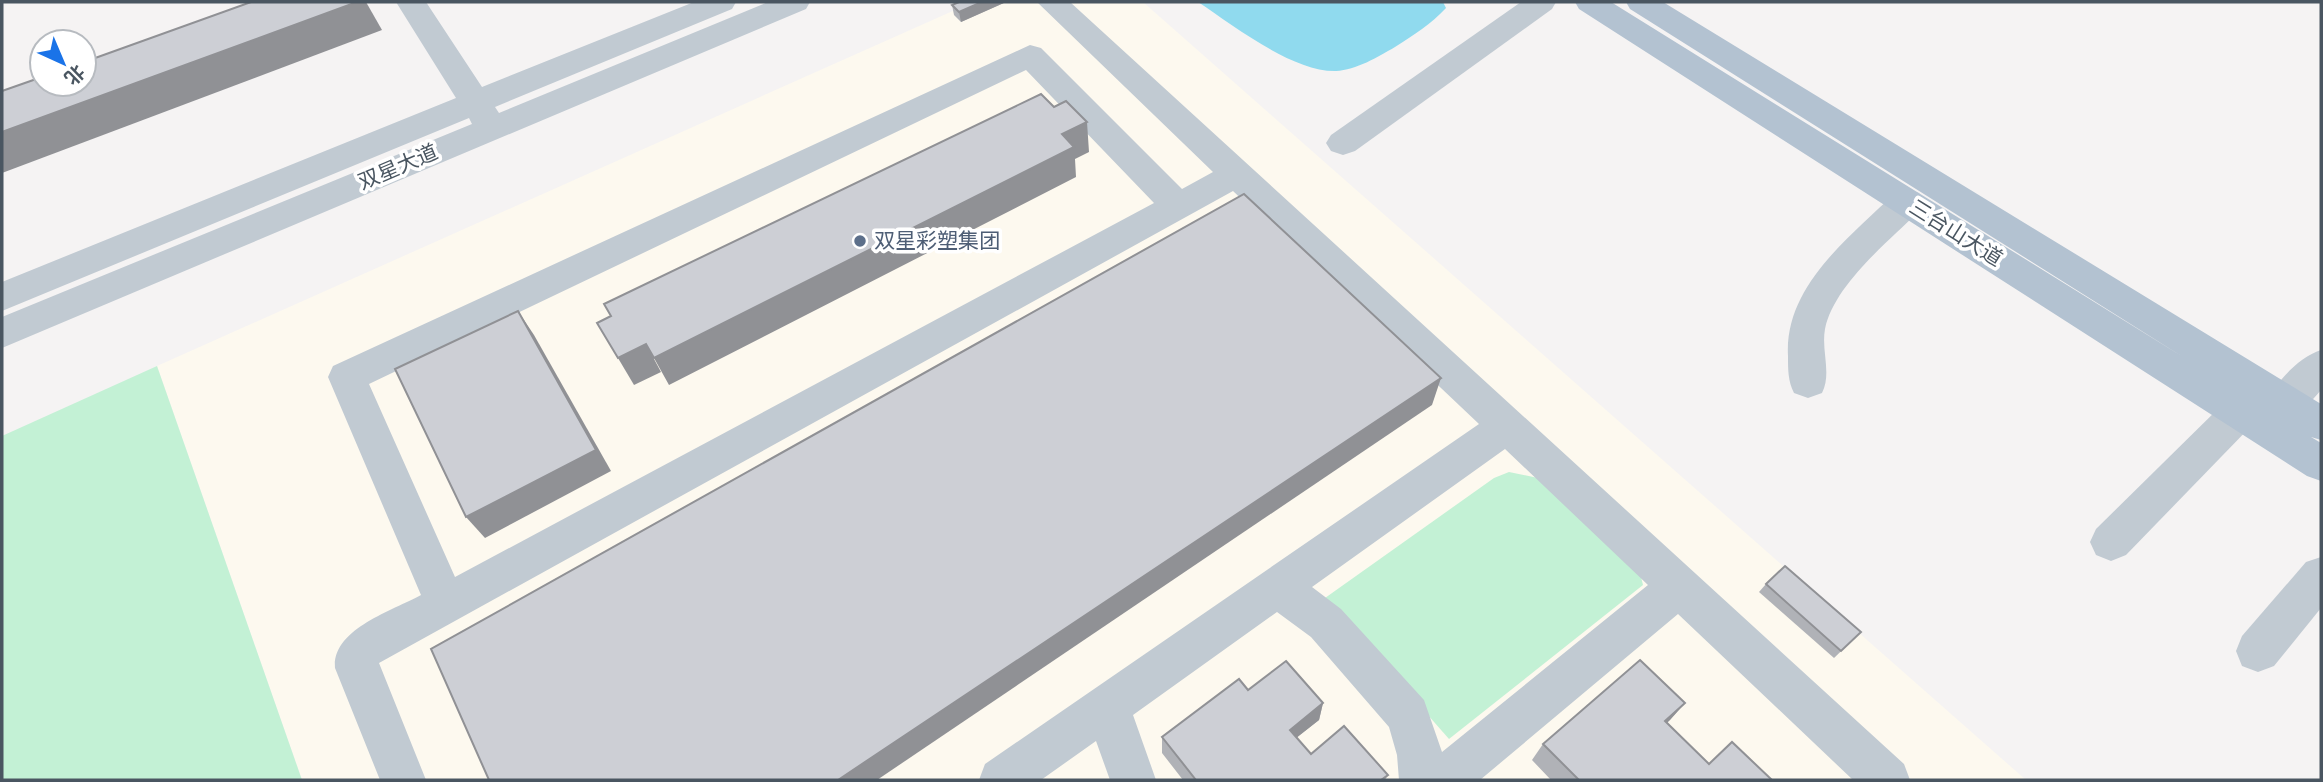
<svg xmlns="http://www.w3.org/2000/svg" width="2323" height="782" viewBox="0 0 2323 782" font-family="'Fira Sans','Noto Sans SC',sans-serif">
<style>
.commercial{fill:#fdf9ef}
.green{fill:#c3f1d5}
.water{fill:#90daee}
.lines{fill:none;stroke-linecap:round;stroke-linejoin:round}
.minor{fill:#c1cad2;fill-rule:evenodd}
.major{fill:#b3c2d1;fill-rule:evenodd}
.wall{fill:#b0b2b7}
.shaded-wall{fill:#909195}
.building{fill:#cdcfd5;stroke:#909195;stroke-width:2}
.service-dot{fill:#5c6f8a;stroke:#fff;stroke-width:2.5}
.labels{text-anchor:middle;stroke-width:7;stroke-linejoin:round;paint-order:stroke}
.street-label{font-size:21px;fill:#4a5661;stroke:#fff}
.service-label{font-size:21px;fill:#4e5e75;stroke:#fff;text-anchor:start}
</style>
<rect width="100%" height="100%" fill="#f5f3f3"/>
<path class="commercial" d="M 973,2 L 1143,2 L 2026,780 L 302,780 L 157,366 Z"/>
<g class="green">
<path d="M 157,366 L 302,780 L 2,780 L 2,436 Z"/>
<path d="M 1509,472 L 1538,478 L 1641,577 L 1643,585 L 1449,739 L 1325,598 L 1494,478 Z"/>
</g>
<path class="water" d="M 1198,2 L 1443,2 L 1446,8 C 1431,24 1414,35 1395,47 C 1378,57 1356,70 1336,71 C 1292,72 1233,25 1198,2 Z"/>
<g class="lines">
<g class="minor">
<path d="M 396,2 L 426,2 L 482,87 L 694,2 L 736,2 L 732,9 L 495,107 L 499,113 L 768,2 L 810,2 L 806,9 L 2,348 L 2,317 L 472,124 L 469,118 L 2,311 L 2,282 L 456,98 Z"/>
<path d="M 1037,2 L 1070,2 L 1904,764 L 1910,780 L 1853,780 L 1678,614 L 1480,780 L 1399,780 L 1397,755 L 1389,727 L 1311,637 L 1277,612 L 1133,715 L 1156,780 L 1110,780 L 1096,741 L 1041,780 L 979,780 L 985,764 L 1479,424 L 1233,191 L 379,663 L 426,780 L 380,780 L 335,668 C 332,629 392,611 421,595 L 328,377 L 333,366 L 1030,45 L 1041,48 L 1182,189 L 1213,172 ZM 1026,70 L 1154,203 L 455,577 L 369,384 ZM 1505,449 L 1648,585 L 1442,752 L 1424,700 L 1341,609 L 1312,587 Z"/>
<path d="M 1521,2 L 1556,2 L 1552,9 L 1355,151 L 1343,155 L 1331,151 L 1326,143 L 1331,135 Z"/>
<path d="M 1907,189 L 1919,193 L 1924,202 L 1919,211 C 1888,242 1834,285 1825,329 C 1821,351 1832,373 1822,393 L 1808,398 L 1794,393 C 1788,381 1788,370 1788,356 C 1784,286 1850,237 1895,193 Z"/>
<path d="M 2321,350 L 2321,390 C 2306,407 2296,422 2272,413 L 2267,402 C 2277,381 2299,357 2321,350 Z"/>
<path d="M 2240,396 L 2254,401 L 2259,412 L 2254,423 L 2126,555 L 2111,561 L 2096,555 L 2090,542 L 2096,529 L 2226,401 Z"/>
<path d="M 2321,557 L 2321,608 L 2274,666 L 2258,672 L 2242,666 L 2236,651 L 2242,636 L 2306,562 Z"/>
</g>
<path class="major" d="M 1575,2 L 1611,2 L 2183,357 L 1630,9 L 1626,2 L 1663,2 L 2321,404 L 2321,440 L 2311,437 L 2321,443 L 2321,481 L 2307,476 L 1579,9 Z"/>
</g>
<g class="wall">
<path d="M 959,2 L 1006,2 L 961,22 L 954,15 L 952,5 Z"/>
<path d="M 1766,584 L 1861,632 L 1834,658 L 1759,592 Z"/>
<path d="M 1323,703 L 1319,720 L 1296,738 L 1311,754 L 1388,775 L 1385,780 L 1183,780 L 1162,753 L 1162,737 Z"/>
<path d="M 1685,703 L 1667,723 L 1709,764 L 1772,780 L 1551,780 L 1532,760 L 1543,744 Z"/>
</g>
<g class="shaded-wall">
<path d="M 357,2 L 366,2 L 382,30 L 2,173 L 2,132 Z"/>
<path d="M 982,2 L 1006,2 L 961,22 L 959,12 Z"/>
<path d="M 1087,122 L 1089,152 L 1075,159 L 1076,177 L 669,385 L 654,358 L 1062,134 Z"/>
<path d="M 518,311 L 534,335 L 611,471 L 485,538 L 466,517 Z"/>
<path d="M 646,344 L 661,372 L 634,385 L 618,358 Z"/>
<path d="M 1441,378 L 1432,405 L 877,780 L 838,780 Z"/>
<path d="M 1323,703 L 1319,720 L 1286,746 L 1290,730 Z"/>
<path d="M 1685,703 L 1670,720 L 1650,738 L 1665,721 Z"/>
</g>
<g class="building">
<path d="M 251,2 L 357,2 L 2,132 L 2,91 L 42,77 L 42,84 L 84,84 L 84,62 Z"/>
<path d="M 959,2 L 982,2 L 959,12 L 952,5 Z"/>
<path d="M 1041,94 L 1054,107 L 1066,101 L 1087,122 L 1062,134 L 1074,147 L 654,358 L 646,344 L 618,358 L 597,323 L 611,316 L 604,304 Z"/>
<path d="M 1244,194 L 1441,378 L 838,780 L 489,780 L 431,649 Z"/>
<path d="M 518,311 L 596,450 L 466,517 L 395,369 Z"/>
<path d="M 1785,566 L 1861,632 L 1841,651 L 1766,584 Z"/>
<path d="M 1640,660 L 1685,703 L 1665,721 L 1709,764 L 1732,742 L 1772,780 L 1579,780 L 1543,744 Z"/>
<path d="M 1286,661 L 1323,703 L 1290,730 L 1311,754 L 1344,726 L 1388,775 L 1381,780 L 1196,780 L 1162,737 L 1239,679 L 1248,690 Z"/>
</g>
<circle class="service-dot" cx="860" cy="241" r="7"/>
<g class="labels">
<g class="street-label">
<text transform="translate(398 167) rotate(-23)" y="7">双星大道</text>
<text transform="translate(1956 233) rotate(32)" y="7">三台山大道</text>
</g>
<g class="service-label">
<text x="874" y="248">双星彩塑集团</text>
</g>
</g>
<rect width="2323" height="782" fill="none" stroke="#4a5661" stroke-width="7"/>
<g transform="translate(63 63) rotate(136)"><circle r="33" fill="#ffffff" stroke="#b7bbc0" stroke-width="2"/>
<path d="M0-5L12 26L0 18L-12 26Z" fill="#1a73e8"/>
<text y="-10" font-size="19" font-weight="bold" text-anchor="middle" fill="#4a5661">北</text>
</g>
</svg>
